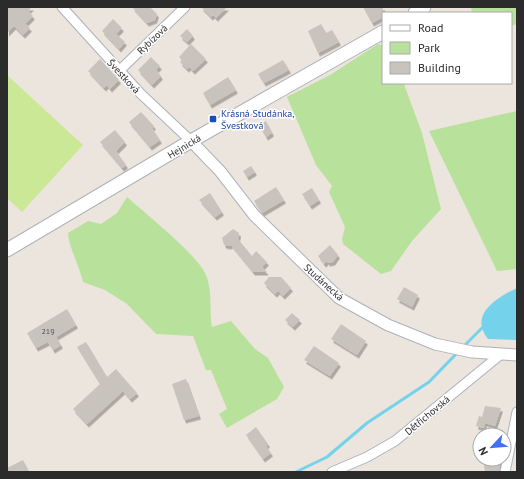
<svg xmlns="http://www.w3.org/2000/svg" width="524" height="479" viewBox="0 0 524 479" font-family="'PT Sans',sans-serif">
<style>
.green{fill:#b8e19b}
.pitch{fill:#cbe897}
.water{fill:#74d3eb}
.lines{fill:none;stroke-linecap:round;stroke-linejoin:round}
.stream{stroke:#74d3eb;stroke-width:3}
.building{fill:#c8c3bc;filter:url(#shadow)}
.minor-casing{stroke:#adb1bb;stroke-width:11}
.tertiary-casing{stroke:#adb1bb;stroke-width:13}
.secondary-casing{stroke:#adb1bb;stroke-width:15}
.minor{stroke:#fff;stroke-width:9}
.tertiary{stroke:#fff;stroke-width:11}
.secondary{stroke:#fff;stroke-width:13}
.transit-dot{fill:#1a4fb4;stroke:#fff;stroke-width:1.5}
.labels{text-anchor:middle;stroke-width:3;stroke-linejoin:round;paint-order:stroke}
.number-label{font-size:8px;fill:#52514f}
.street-label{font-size:10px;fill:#2b2b2b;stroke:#fff}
.transit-label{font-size:10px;fill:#164399;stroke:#fff;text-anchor:start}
</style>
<defs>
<filter id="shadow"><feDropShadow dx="2" dy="3.5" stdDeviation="0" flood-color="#0004"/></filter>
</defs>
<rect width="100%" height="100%" fill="#ece5dd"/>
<g class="green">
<path d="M 471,7 L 517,7 L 517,24 L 511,26 L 511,13 L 472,13 Z"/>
<path d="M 378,44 L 383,46 L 383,83 L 404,83 L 405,87 L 422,133 L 441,209 L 412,241 L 391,271 L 381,274 L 343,244 L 342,239 L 345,227 L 329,192 L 332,186 L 316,165 L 287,97 L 330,75 Z"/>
<path d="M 517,111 L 517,269 L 497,271 L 429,131 Z"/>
<path d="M 127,197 C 146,214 194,252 205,273 C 213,289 209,310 212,327 L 231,321 L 255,349 L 268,358 L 284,387 L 277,399 L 227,428 L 219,414 L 227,409 L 211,370 L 206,370 L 193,336 L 156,334 L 127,304 L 105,290 L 83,282 C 80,268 68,244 68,233 L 88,221 L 101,224 L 117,213 Z"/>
</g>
<path class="pitch" d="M 7,75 L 83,145 L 22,212 L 7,198 Z"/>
<path class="water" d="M 517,288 L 517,340 L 488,339 C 468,314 498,297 517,288 Z"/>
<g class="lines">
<g class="stream">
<path d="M 463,347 L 484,326"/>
<path d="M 296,472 L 327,457 L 367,423 L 429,382 L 457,353"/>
</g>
</g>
<g class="building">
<path d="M 7,7 L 32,7 L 28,11 L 33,16 L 25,24 L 30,28 L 23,35 L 14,26 L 7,33 Z"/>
<path d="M 132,7 L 150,7 L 157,14 L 155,20 L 147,23 Z"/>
<path d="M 201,7 L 227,7 L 216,18 L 213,15 L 211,17 Z"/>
<path d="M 363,7 L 383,7 L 383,17 L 372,23 Z"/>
<path d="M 113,19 L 122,28 L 116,34 L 125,42 L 119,49 L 102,31 Z"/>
<path d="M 321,24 L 326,33 L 332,30 L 339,42 L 318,53 L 308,31 Z"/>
<path d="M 187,29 L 193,36 L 187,42 L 180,36 Z"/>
<path d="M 191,44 L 206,59 L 193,71 L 189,67 L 187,69 L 180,62 L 182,60 L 179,57 Z"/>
<path d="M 151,57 L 160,66 L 156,70 L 161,76 L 152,85 L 138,70 Z"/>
<path d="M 100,59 L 119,80 L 110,89 L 107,85 L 104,88 L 88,71 Z"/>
<path d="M 283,60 L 289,70 L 264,83 L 258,74 Z"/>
<path d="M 228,77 L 236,90 L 210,105 L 203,93 Z"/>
<path d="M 141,112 L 154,126 L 152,128 L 160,140 L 150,147 L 129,122 Z"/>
<path d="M 266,121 L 272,133 L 266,137 L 259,125 Z"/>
<path d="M 115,130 L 125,142 L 116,151 L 126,165 L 122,168 L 100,142 Z"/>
<path d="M 251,166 L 255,172 L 247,177 L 243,171 Z"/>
<path d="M 276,187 L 284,200 L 262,213 L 254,201 Z"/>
<path d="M 312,188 L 319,200 L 310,206 L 302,194 Z"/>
<path d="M 210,193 L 222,212 L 215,217 L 199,200 Z"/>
<path d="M 233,229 L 239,233 L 238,239 L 252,256 L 256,251 L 267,262 L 262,267 L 267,272 L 253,272 L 231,245 L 229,246 L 224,245 L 222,238 Z"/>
<path d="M 330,245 L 338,255 L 333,262 L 328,263 L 327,261 L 324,264 L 318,256 Z"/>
<path d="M 269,277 L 281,277 L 291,288 L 283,296 L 278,291 L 275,294 L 264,283 Z"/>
<path d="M 404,287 L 418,295 L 412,307 L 397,299 Z"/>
<path d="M 67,309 L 76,325 L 56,337 L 61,345 L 53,350 L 48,342 L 36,348 L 27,333 Z"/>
<path d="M 292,313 L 300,320 L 293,327 L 285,320 Z"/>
<path d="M 341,324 L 366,341 L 357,355 L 331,339 Z"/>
<path d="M 86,342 L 107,377 L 116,369 L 137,393 L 130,399 L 123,391 L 87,424 L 73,409 L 100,384 L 77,347 Z"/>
<path d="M 314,346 L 339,363 L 330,376 L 304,360 Z"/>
<path d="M 186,379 L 199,416 L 184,420 L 172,384 Z"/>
<path d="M 485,406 L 501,408 L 495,426 L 485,423 L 484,428 L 476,426 L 479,416 L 482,417 Z"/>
<path d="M 256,427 L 268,444 L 266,446 L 271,453 L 263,459 L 246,435 Z"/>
<path d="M 483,459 L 500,459 L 499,472 L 485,472 Z"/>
<path d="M 23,460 L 29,472 L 7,472 L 7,468 Z"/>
</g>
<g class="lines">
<g class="minor-casing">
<g id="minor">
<path d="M 62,7 L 141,94 L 191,141"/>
<path d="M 119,71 L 185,7"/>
<path d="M 332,472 L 367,457 L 395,441 L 500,355"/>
<path d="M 505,472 L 517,412"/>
</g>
</g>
<g class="tertiary-casing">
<path id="tertiary" d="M 191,141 L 220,171 L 254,215 L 339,298 L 388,325 L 435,344 L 472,352 L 517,355"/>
</g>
<g class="secondary-casing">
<g id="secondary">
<path d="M 415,13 L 424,7"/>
<path d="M 7,250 L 191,141 L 383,32"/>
</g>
</g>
<use href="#minor" class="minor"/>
<use href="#tertiary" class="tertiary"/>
<use href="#secondary" class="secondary"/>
</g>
<rect class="transit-dot" x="209" y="115" width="8" height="8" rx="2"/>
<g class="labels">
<g class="number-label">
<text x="48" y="334">219</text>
</g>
<g class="street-label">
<text transform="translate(152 39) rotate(-44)" y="4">Rybízová</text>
<text transform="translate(124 76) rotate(47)" y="4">Švestková</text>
<text transform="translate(184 146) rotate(-31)" y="4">Hejnická</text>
<text transform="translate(324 282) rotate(42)" y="4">Studánecká</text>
<text transform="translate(427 415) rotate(-40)" y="4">Dětřichovská</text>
</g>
<g class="transit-label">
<text x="221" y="117">Krásná Studánka,<tspan x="221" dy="12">Švestková</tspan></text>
</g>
</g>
<rect width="524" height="479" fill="none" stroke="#2b2b2b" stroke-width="16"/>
<rect x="382" y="12" width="130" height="72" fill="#ffffff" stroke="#aaaaaa"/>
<rect x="390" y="25" width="20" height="6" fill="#ffffff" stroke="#aaaaaa"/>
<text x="418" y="32" font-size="12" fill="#2b2b2b">Road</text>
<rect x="390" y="42" width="20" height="12" fill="#b8e19b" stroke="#aaaaaa"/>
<text x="418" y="52" font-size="12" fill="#2b2b2b">Park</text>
<rect x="390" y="62" width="20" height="12" fill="#c8c3bc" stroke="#aaaaaa"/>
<text x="418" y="72" font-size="12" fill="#2b2b2b">Building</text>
<g transform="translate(492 447) rotate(244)"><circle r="19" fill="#ffffff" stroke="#aaaaaa"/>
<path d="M0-3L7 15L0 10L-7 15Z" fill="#4270f4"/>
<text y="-6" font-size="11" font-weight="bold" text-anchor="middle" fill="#2b2b2b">N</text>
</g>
</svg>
